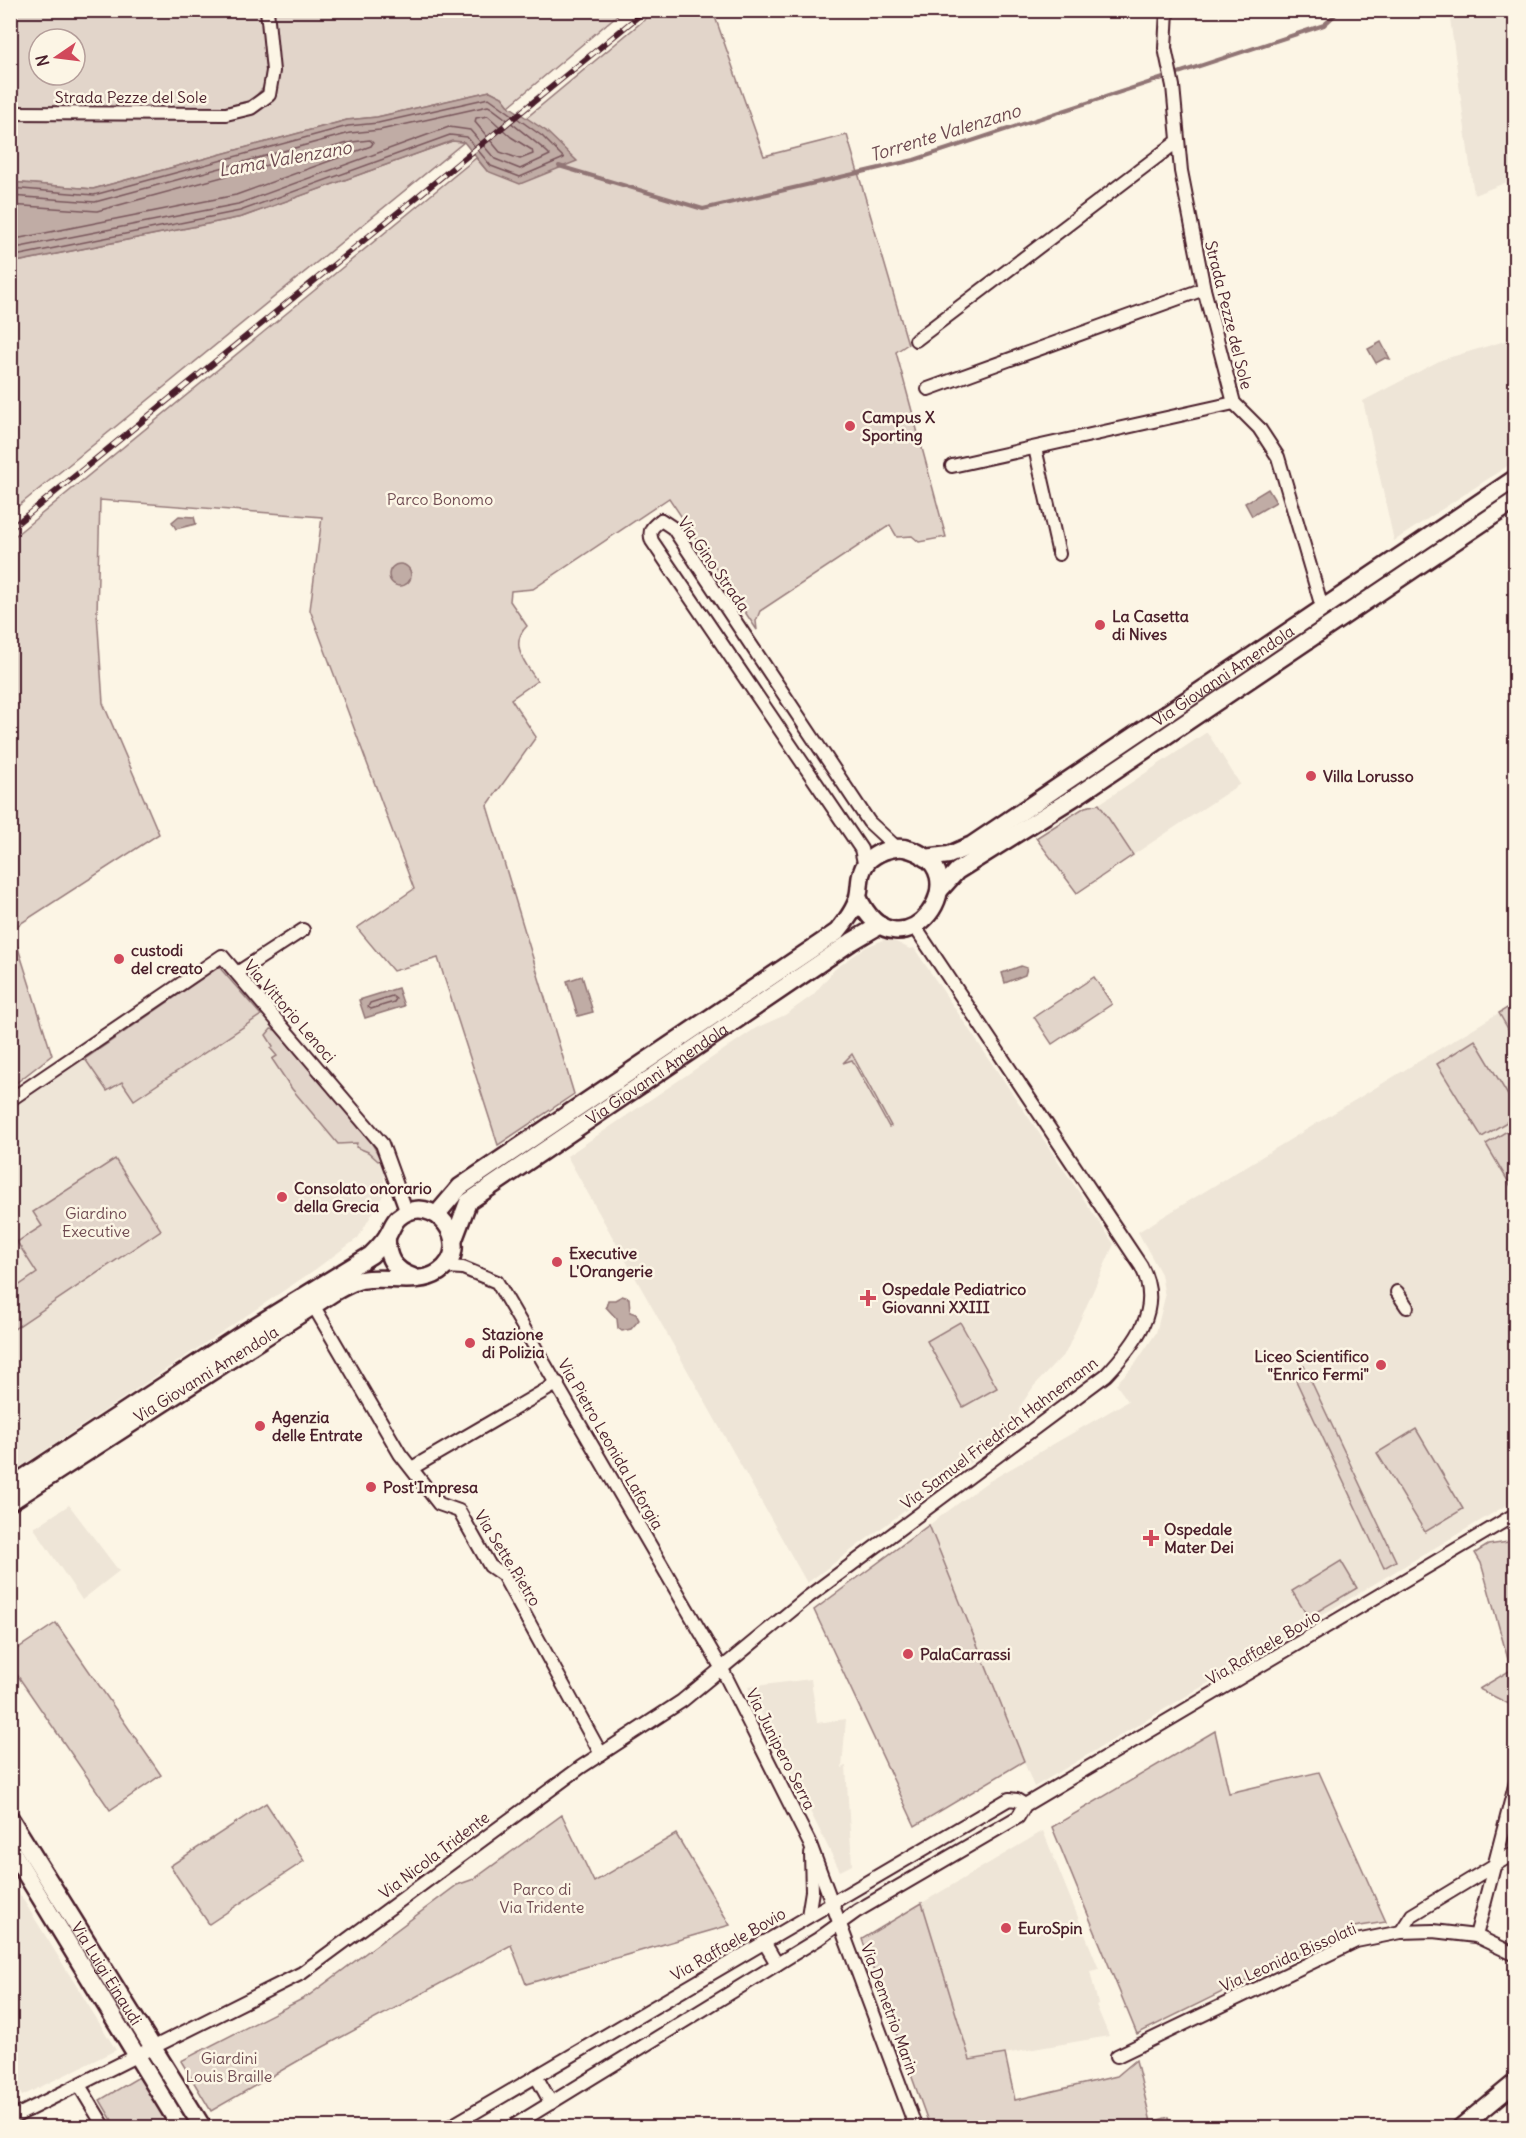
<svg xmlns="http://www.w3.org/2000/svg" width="1526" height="2138" viewBox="0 0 1526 2138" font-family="Delius,sans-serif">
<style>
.built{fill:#eee5d7}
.green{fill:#e2d5ca;stroke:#967a7a;stroke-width:1.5;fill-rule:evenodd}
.water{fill:#c0aca5;stroke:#917474;stroke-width:1.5}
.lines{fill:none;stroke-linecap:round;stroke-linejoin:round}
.shore{stroke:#79575c;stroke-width:1.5}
.stream{stroke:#917474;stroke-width:4}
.street-casing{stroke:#4a1f2b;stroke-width:16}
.secondary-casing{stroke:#4a1f2b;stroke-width:21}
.street{stroke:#fcf5e5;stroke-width:12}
.secondary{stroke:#fcf5e5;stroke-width:16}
.rail-casing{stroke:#4a1f2b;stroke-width:6}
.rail{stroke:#fcf5e5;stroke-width:4;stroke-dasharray:11;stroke-linecap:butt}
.poi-dot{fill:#d1495b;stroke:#fcf5e5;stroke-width:2}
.labels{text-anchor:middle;stroke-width:5;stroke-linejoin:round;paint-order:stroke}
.street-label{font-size:16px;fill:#4a1f2b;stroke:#fcf5e5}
.poi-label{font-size:16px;font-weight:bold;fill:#4a1f2b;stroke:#fcf5e5;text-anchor:start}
.park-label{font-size:16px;fill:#704c53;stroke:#fcf5e5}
.water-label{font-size:18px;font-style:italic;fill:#6d4950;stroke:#fcf5e5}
</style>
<rect width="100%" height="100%" fill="#fcf5e5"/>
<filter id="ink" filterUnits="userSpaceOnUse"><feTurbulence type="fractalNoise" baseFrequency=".0167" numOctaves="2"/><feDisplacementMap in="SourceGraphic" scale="12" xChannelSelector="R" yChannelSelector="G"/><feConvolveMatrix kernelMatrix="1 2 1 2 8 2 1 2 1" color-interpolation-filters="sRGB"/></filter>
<g filter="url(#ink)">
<g class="built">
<path d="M 1449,11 L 1515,11 L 1515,179 L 1474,195 Z"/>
<path d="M 1515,338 L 1515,461 L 1394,541 L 1363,401 L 1441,360 Z"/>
<path d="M 1207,732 L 1240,784 L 1133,855 L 1099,804 Z"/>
<path d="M 888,938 L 910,949 L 914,948 L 1114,1244 L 1066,1352 L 1034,1386 L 1021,1405 L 1013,1431 L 807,1583 L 567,1156 L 756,1028 L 785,1015 L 813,995 L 835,969 L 866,947 Z"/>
<path d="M 223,966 L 371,1138 L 383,1159 L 385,1192 L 358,1238 L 313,1271 L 11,1473 L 11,1095 Z"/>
<path d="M 1515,1003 L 1515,1500 L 1034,1787 L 929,1525 L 986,1483 L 1128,1401 L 1116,1384 L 1136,1363 L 1156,1333 L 1165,1297 L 1161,1274 L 1138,1232 Z"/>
<path d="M 69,1505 L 119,1571 L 82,1600 L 34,1528 Z"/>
<path d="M 811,1679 L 817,1723 L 846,1719 L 842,1768 L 846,1766 L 852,1865 L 840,1871 L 748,1687 Z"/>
<path d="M 1043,1831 L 1099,1969 L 1090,1971 L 1098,2004 L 1096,2005 L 1109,2036 L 970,2060 L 922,1903 Z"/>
<path d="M 11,1880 L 116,2050 L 22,2096 L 11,2074 Z"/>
</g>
<g class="green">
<path d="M 11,11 L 261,11 L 267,73 L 263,88 L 252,100 L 216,109 L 11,109 ZM 39,39 L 75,39 L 75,75 L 39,75 Z"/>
<path d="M 272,11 L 622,11 L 509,106 L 502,97 L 490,91 L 377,117 L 347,120 L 93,189 L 11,182 L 10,119 L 218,119 C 227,118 237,119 246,116 C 293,103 276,46 272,11 Z"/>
<path d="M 655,11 L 713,11 L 764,156 L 847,135 L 908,344 L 896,352 L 946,537 L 919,542 L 912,536 L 897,537 L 890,525 L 760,611 L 756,621 L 757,630 L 669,498 L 533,589 L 511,591 L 510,601 L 527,626 C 508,644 526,664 537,681 L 511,699 L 536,737 L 487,806 L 574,1094 L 498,1145 L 438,958 L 393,971 L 357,928 L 414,889 L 310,610 L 322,517 L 100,500 L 97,613 L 103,703 L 159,834 L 12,929 L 52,1055 L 11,1087 L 11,539 L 476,158 L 487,171 L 546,131 L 525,119 Z"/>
<path d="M 452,141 L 464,142 L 11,512 L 11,263 L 242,217 Z"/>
<path d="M 1099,804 L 1133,855 L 1077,893 L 1036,838 L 1085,807 Z"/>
<path d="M 219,967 L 261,1015 L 134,1100 L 122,1082 L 107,1091 L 85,1059 Z"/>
<path d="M 1094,977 L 1112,1004 L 1052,1044 L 1034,1017 Z"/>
<path d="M 1515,1003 L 1515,1041 L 1499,1013 Z"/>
<path d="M 271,1029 L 276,1030 L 370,1140 L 381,1160 L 378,1161 L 368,1152 L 356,1147 L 357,1143 L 338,1144 L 292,1089 L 272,1059 L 277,1056 L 271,1049 L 273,1046 L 266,1035 Z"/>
<path d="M 1475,1040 L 1515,1107 L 1515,1117 L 1482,1137 L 1437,1064 Z"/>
<path d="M 852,1054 L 891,1126 L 889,1127 L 852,1060 L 843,1063 Z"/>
<path d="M 1515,1126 L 1515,1193 L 1486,1144 Z"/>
<path d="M 115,1159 L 161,1230 L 11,1331 L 11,1291 L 37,1273 L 17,1242 L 42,1226 L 33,1212 Z"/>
<path d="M 960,1322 L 997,1388 L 963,1407 L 927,1341 Z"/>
<path d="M 1304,1366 L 1396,1561 L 1384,1568 L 1292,1372 Z"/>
<path d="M 1416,1429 L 1463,1509 L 1425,1532 L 1377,1453 Z"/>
<path d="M 929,1525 L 1024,1761 L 915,1826 L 814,1610 Z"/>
<path d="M 1515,1541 L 1516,1541 L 1515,1707 L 1479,1689 L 1511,1670 L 1481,1563 L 1475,1553 L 1488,1545 Z"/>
<path d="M 1341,1561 L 1357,1588 L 1308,1617 L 1292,1591 Z"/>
<path d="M 56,1623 L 161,1775 L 110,1810 L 11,1666 L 11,1653 Z"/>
<path d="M 1215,1731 L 1229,1793 L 1319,1772 L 1386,1922 L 1354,1927 L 1137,2034 L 1052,1827 Z"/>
<path d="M 266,1803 L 304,1861 L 209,1924 L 170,1866 Z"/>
<path d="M 562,1815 L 594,1882 L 676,1834 L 730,1925 L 526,1984 L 511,1945 L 303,2058 L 211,2111 L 181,2061 L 308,1996 L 457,1885 L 474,1879 Z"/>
<path d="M 922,1903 L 970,2060 L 1005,2054 L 1015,2100 L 1117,2076 L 1136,2060 L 1151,2122 L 1169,2117 L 1172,2127 L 930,2127 L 862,1939 Z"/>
<path d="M 139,2077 L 170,2127 L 116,2127 L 100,2100 Z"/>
</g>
<g class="water">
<path d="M 490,91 L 502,97 L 509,106 L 546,131 L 577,161 L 520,184 L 487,171 L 464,142 L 452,141 L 242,217 L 11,263 L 11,182 L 93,189 L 347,120 L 377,117 Z"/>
<path d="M 1381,342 L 1390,359 L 1385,358 L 1376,363 L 1368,349 Z"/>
<path d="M 1268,489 L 1276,502 L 1252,516 L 1245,503 Z"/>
<path d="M 179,516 L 194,517 L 196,524 L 176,529 L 172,522 Z"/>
<circle cx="400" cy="575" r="11"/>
<path d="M 1021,966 L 1027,968 L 1025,975 L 1005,983 L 1002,973 Z"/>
<path d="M 582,976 L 593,1012 L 578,1016 L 567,981 Z"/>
<path d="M 398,988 L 404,1006 L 365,1018 L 359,1000 Z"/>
<path d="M 622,1296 L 629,1298 L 630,1312 L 636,1314 L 639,1320 L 631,1329 L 622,1331 L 618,1328 L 617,1319 L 606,1307 L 608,1300 L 615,1300 Z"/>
</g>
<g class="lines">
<g class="shore">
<path d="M 488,116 L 511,137 L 532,150 L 533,154 L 520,159 L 500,152 L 475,122 L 476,118 Z"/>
<path d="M 10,188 L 94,195 L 348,126 L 378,123 L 489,98 L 542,136 L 564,158 L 520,177 L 491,166 L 467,137 L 450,135 L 240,211 L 10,257"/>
<path d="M 10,196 L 95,202 L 350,133 L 380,130 L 488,106 C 492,107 547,151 550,155 L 520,169 L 495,159 L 470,130 L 449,127 L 238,204 L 10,249"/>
<path d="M 10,205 L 97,211 L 352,142 L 370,140 L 373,143 L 371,146 L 236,195 L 10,240"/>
<path d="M 392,996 L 396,999 L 394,1002 L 371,1009 L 368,1007 L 370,1003 Z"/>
</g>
<path class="stream" d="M 559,166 L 703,209 L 914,160 L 1324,25 L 1340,10"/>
<g class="street-casing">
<g id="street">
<path d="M 1167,10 L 1165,48 L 1173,86 L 1181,171 L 1204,289 L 1234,403 L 1259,428 L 1278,457 L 1322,607"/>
<path d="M 10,113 L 226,114 L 251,108 L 269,95 L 273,71 L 267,10"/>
<path d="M 916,340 L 1178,141"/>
<path d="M 928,389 L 1204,289"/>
<path d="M 1035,448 L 1059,554"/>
<path d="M 952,466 L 1234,403"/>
<path d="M 865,867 L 861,849 L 652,541 C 648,530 652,527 661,520 L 673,528 L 869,822 L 897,848"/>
<path d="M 237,973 L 303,930"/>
<path d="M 10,1100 L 222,956 L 382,1144 L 407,1213"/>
<path d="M 445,1267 L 463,1268 L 497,1282 L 722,1669 L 810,1844 L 916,2128"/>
<path d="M 1397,1292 L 1407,1307"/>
<path d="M 313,1305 L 400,1454 L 439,1504 L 459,1511 L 490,1566 L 503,1575 L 601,1754"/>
<path d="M 412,1468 L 558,1383"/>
<path d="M 808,1916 L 812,1891 L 811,1854"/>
<path d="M 1401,1932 L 1412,1915 L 1516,1852"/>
<path d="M 1476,1936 L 1516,1782"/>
<path d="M 764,1942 L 777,1964"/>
<path d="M 1117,2056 L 1356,1941 L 1401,1932 L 1433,1931 L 1476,1936 L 1516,1955"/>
<path d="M 536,2076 L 551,2103"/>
<path d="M 79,2085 L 105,2128"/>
<path d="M 10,2119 L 302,1973 L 581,1767 L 682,1701 L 808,1597 L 1106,1375 C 1135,1344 1164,1309 1141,1266 L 915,927"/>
<path d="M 448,2128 L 1009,1799 L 1017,1800 L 1025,1805"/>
<path d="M 510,2128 L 818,1939 L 857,1911 L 1018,1817 L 1025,1805 L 1516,1514"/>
</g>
</g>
<g class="secondary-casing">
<g id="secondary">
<path id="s1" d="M 925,858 L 949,855 L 972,845 L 1516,478"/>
<path d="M 939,891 L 957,871 L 1081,793 L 1516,500"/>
<path d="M 437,1214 L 460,1187 L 837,932 C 845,922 855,910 858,897 C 861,884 858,874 867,862 C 875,853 892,846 904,848 C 989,867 900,988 858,897"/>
<path d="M 387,1237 C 386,1257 393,1270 413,1277"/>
<path id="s2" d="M 454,1239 L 468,1202 L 851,942 L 880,925"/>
<path d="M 10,1487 L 239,1336 L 371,1255 C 376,1250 382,1244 386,1238 C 391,1231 392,1224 398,1218 C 433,1188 477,1246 439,1272 C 418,1286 385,1275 361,1280 C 353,1281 344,1287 336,1291 L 10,1502"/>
<path id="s3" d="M 10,1818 L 203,2128"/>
<path d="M 10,1848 L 181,2128"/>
<path d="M 1460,2128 L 1516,2082"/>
</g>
</g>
<use href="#street" class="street"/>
<use href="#secondary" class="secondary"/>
<g class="rail-casing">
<path id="rail" d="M 10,529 L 646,10"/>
</g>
<use href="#rail" class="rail"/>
</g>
</g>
<g class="poi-dot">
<circle cx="850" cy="426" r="6"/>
<circle cx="1100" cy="625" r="6"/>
<circle cx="1311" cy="776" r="6"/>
<circle cx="119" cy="959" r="6"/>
<circle cx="282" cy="1197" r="6"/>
<circle cx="557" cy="1262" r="6"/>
<path d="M865 1289h6v6h6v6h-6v6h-6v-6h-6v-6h6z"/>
<circle cx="470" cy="1343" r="6"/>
<circle cx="1381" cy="1365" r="6"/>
<circle cx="260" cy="1426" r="6"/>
<circle cx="371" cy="1487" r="6"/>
<path d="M1148 1529h6v6h6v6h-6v6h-6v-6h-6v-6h6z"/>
<circle cx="908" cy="1654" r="6"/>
<circle cx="1006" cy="1928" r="6"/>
</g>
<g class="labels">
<g class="street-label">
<text x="131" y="103">Strada Pezze del Sole</text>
<text transform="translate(1229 315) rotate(76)" y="6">Strada Pezze del Sole</text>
<text transform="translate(714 564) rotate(55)" y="6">Via Gino Strada</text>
<text dy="6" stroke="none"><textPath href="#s1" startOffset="352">Via Giovanni Amendola</textPath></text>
<text transform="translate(290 1011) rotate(49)" y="6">Via Vittorio Lenoci</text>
<text dy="6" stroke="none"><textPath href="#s2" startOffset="268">Via Giovanni Amendola</textPath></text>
<text transform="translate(206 1374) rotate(-32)" y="6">Via Giovanni Amendola</text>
<text transform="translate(999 1433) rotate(-37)" y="6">Via Samuel Friedrich Hahnemann</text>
<text transform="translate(611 1444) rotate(60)" y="6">Via Pietro Leonida Laforgia</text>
<text transform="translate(508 1558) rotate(58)" y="6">Via Sette Pietro</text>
<text transform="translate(1263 1647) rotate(-31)" y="6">Via Raffaele Bovio</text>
<text transform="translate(781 1749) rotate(63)" y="6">Via Junipero Serra</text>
<text transform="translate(434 1855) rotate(-37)" y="6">Via Nicola Tridente</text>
<text transform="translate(728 1944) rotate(-30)" y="6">Via Raffaele Bovio</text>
<text transform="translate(1288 1957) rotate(-24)" y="6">Via Leonida Bissolati</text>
<text dy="6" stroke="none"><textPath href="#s3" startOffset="183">Via Luigi Einaudi</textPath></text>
<text transform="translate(890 2009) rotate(70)" y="6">Via Demetrio Marin</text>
</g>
<g class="poi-label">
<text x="862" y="423">Campus X<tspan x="862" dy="18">Sporting</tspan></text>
<text x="1112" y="622">La Casetta<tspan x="1112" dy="18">di Nives</tspan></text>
<text x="1323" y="782">Villa Lorusso</text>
<text x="131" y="956">custodi<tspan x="131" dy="18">del creato</tspan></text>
<text x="294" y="1194">Consolato onorario<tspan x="294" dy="18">della Grecia</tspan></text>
<text x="569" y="1259">Executive<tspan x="569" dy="18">L'Orangerie</tspan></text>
<text x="882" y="1295">Ospedale Pediatrico<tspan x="882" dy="18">Giovanni XXIII</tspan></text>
<text x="482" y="1340">Stazione<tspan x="482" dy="18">di Polizia</tspan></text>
<text x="1369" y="1362" text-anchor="end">Liceo Scientifico<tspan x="1369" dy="18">"Enrico Fermi"</tspan></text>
<text x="272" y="1423">Agenzia<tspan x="272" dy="18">delle Entrate</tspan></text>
<text x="383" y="1493">Post'Impresa</text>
<text x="1164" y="1535">Ospedale<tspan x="1164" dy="18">Mater Dei</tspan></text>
<text x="920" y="1660">PalaCarrassi</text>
<text x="1018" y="1934">EuroSpin</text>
</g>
<g class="park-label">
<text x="440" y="505">Parco Bonomo</text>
<text x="96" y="1219">Giardino<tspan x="96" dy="18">Executive</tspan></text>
<text x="542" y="1895">Parco di<tspan x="542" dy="18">Via Tridente</tspan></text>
<text x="229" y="2064">Giardini<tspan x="229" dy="18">Louis Braille</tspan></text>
</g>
<g class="water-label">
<text transform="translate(945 133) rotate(-17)" y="6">Torrente Valenzano</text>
<text transform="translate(285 159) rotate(-10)" y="6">Lama Valenzano</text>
</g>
</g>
<rect width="1526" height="2138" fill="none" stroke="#fcf5e5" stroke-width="36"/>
<rect x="18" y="18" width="1490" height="2102" fill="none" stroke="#4a1f2b" stroke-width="2" filter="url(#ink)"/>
<g transform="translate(57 57) rotate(256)"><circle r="28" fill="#fcf5e5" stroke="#b59f9b" stroke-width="1.5"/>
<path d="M0-4.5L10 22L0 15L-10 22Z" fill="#d1495b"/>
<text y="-9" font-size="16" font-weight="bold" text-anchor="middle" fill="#4a1f2b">N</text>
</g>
</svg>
